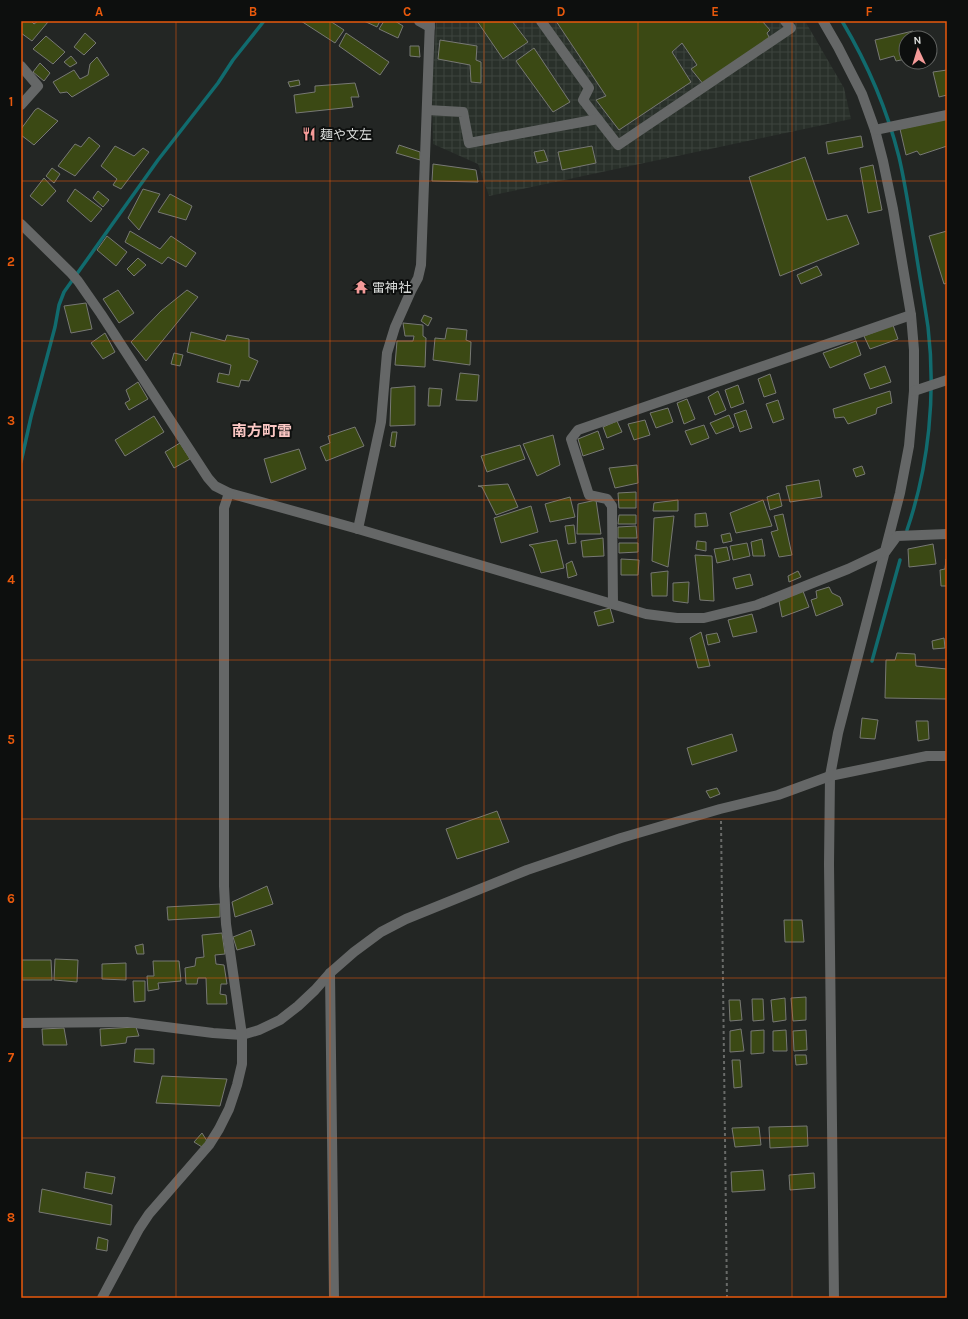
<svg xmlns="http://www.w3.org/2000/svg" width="968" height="1319" viewBox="0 0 968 1319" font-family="Karla,'Noto Sans JP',sans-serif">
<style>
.industrial{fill:url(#industrial-grid)}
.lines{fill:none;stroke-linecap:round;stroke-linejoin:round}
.stream{stroke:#116b6e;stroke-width:3.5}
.building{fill:#3b4914;stroke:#777874}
.path{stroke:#696b69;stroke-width:2;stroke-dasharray:3 3;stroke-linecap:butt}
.minor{stroke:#656767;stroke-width:10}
.grid{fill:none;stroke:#e8590c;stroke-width:1;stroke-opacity:0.55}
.labels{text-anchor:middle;stroke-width:4;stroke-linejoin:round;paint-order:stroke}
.poi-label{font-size:13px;fill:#dcdedc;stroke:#0d0f0e;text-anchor:start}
.quarter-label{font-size:15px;font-weight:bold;fill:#fbc7c4;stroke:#0d0f0e}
.neatline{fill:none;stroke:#e8590c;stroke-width:1.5}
.grid-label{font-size:13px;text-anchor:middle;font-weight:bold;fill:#e8590c}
</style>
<defs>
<pattern id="industrial-grid" width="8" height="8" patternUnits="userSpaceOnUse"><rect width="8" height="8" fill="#29302a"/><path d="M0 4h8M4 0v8" fill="none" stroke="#3d443e"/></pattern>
</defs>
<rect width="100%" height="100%" fill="#232624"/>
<path class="industrial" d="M 436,21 L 805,21 L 844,88 L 851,119 L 489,196 L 478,164 L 433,144 L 432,88 Z"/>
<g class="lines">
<g class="stream">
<path d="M 842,21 C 867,63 887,109 899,157 C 906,187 910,217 915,246 C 919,273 924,300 928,327 C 936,394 929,466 907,530"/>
<path d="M 21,462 L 31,417 L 55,327 L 59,305 L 64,292 L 158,160 L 218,83 L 233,60 L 264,21"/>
<path d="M 872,661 L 900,560"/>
</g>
</g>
<g class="building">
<path d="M 23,21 L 31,21 L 34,24 L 38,21 L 48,22 L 32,41 L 21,33 L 21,24 Z"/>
<path d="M 301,21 L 330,21 L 344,30 L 335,43 Z"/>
<path d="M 364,21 L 380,21 L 377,27 Z"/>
<path d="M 384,21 L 395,21 L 403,26 L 398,38 L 379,29 Z"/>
<path d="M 477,21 L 512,21 L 528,42 L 503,59 Z"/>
<path d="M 556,21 L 757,21 L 757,22 L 762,21 L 770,30 L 767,33 L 770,39 L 704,85 L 691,69 L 697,65 L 682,43 L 672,52 L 691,82 L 619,130 L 596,100 L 606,96 Z"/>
<path d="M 913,31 L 915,38 L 906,38 L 906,59 L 896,61 L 894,56 L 880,60 L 875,40 Z"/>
<path d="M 85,33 L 96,43 L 84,55 L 74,47 Z"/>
<path d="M 346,33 L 389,62 L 380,75 L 339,46 Z"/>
<path d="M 46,36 L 65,52 L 53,64 L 33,49 Z"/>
<path d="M 440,40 L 477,46 L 476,60 L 481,62 L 481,83 L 471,82 L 470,65 L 438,59 Z"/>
<path d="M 410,46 L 419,46 L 420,57 L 410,56 Z"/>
<path d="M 534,48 L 570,102 L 553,112 L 516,61 Z"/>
<path d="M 71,56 L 77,63 L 70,67 L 64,62 Z"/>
<path d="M 97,57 L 109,75 L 72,97 L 67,92 L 60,93 L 53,82 L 74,70 L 80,79 L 88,75 L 90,64 Z"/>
<path d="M 40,63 L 50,73 L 44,81 L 33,72 Z"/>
<path d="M 947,70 L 947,95 L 939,97 L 933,72 Z"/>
<path d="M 299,80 L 300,85 L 290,87 L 288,82 Z"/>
<path d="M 355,83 L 359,97 L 351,97 L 353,107 L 296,113 L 294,95 L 315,92 L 315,86 Z"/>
<path d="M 38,108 L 58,121 L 34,145 L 21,135 L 21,129 L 35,110 Z"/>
<path d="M 947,119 L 947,146 L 920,155 L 917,151 L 906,155 L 900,129 Z"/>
<path d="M 861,136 L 863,147 L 828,154 L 826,142 Z"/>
<path d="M 89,137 L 100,146 L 75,176 L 58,166 L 75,144 L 81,147 Z"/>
<path d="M 399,145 L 420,152 L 420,160 L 396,153 Z"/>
<path d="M 115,146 L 134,156 L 143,148 L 149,152 L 121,189 L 113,185 L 117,179 L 101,166 Z"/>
<path d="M 592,146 L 596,163 L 562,170 L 558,152 Z"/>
<path d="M 544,150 L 548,161 L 537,163 L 534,152 Z"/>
<path d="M 805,157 L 827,220 L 847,215 L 859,244 L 780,276 L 749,177 Z"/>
<path d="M 433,164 L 476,170 L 478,182 L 432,181 Z"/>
<path d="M 873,165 L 882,210 L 868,213 L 860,168 Z"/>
<path d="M 52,168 L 60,174 L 54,183 L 46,176 Z"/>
<path d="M 44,178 L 56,191 L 42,206 L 30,196 Z"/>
<path d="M 75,189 L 102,209 L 91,222 L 67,201 Z"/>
<path d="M 143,189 L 160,194 L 139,230 L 128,218 Z"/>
<path d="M 98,191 L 109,200 L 103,207 L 93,198 Z"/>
<path d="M 170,194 L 192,206 L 186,220 L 158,212 Z"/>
<path d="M 130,231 L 160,249 L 171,236 L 196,253 L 186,267 L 168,257 L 162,264 L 125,242 Z"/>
<path d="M 947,231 L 947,283 L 944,284 L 929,236 Z"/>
<path d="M 107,236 L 127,252 L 116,266 L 97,250 Z"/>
<path d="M 138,258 L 146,265 L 134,276 L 127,269 Z"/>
<path d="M 817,266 L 822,275 L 801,284 L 797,275 Z"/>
<path d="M 118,290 L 134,313 L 119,323 L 103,299 Z"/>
<path d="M 187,290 L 198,297 L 146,361 L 131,342 L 161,311 Z"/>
<path d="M 86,303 L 92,329 L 71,333 L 64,306 Z"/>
<path d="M 424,315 L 432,318 L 428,326 L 421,321 Z"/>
<path d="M 403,323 L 423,325 L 423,336 L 426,338 L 425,367 L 395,365 L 397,341 L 413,341 L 414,336 L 405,336 Z"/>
<path d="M 893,325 L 898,339 L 870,349 L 864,336 Z"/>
<path d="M 447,328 L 467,330 L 466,340 L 471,342 L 470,365 L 433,360 L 435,338 L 445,339 Z"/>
<path d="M 191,332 L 225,341 L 227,335 L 249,339 L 249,357 L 258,361 L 249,381 L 241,380 L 239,387 L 217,382 L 219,373 L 229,375 L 231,365 L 187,352 Z"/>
<path d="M 105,333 L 115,352 L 103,359 L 91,343 Z"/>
<path d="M 856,341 L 861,355 L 830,368 L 823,353 Z"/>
<path d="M 174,353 L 183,355 L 180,366 L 171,364 Z"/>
<path d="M 885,366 L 891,382 L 870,389 L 864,374 Z"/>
<path d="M 460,373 L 479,375 L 477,401 L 456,400 Z"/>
<path d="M 770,374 L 776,393 L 764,397 L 758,379 Z"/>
<path d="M 138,382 L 148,399 L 129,410 L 125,403 L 130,400 L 126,390 Z"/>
<path d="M 738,385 L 744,403 L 731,408 L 725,390 Z"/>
<path d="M 415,386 L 415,425 L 390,426 L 391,388 Z"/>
<path d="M 429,388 L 442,389 L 440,406 L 428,406 Z"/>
<path d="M 718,391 L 726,410 L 715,415 L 708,397 Z"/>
<path d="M 890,391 L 892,403 L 877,408 L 876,414 L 848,424 L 844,417 L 835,418 L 833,409 Z"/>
<path d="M 687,399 L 695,419 L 684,424 L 677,403 Z"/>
<path d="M 778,400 L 784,419 L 773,423 L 766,404 Z"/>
<path d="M 668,408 L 673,422 L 656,428 L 650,413 Z"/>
<path d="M 746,410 L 752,428 L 740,432 L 734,414 Z"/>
<path d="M 729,415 L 734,427 L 716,434 L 710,423 Z"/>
<path d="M 154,416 L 164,432 L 125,456 L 115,440 Z"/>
<path d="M 645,420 L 650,435 L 634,440 L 628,424 Z"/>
<path d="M 617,421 L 622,432 L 607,438 L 603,427 Z"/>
<path d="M 704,425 L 709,438 L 691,445 L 685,431 Z"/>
<path d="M 355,427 L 364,446 L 326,461 L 320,447 L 330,443 L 328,436 Z"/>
<path d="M 598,431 L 604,449 L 583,456 L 578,439 Z"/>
<path d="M 392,432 L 397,432 L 395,447 L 390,446 Z"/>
<path d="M 553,435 L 560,465 L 537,476 L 523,444 Z"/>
<path d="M 180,443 L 190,459 L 174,468 L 165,452 Z"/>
<path d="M 520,445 L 525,459 L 487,472 L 481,456 Z"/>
<path d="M 299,449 L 306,469 L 271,483 L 264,459 Z"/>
<path d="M 637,465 L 638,483 L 615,488 L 609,468 Z"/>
<path d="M 862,466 L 865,474 L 856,477 L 853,469 Z"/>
<path d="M 819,480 L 822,497 L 790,502 L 786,486 Z"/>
<path d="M 508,484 L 518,507 L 496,515 L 482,487 L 478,486 Z"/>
<path d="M 636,492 L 636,508 L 619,508 L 618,493 Z"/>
<path d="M 779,493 L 782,506 L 770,510 L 767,497 Z"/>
<path d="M 570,497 L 575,517 L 550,522 L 545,504 Z"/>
<path d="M 596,500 L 601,534 L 577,534 L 578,504 Z"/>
<path d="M 678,500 L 678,511 L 653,511 L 654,503 Z"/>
<path d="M 763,500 L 772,526 L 736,533 L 730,513 Z"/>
<path d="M 531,506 L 538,532 L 501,543 L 494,518 Z"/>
<path d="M 706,513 L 708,526 L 695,527 L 695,514 Z"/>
<path d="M 783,514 L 792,555 L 779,557 L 771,532 L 778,530 L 774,516 Z"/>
<path d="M 619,515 L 636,515 L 636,524 L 618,524 Z"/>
<path d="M 674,516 L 668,567 L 652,561 L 654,518 Z"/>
<path d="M 574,525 L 576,543 L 568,544 L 565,526 Z"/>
<path d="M 636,526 L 637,538 L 618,538 L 618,527 Z"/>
<path d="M 730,533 L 732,541 L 723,543 L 721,535 Z"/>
<path d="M 603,538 L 604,556 L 583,557 L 581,541 Z"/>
<path d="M 762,539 L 765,556 L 753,556 L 751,542 Z"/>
<path d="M 557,540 L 564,568 L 541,573 L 533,548 L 529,545 Z"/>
<path d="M 697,541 L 706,542 L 706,551 L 696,549 Z"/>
<path d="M 619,543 L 638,543 L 638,552 L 619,553 Z"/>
<path d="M 747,543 L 750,556 L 733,560 L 730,546 Z"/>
<path d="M 933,544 L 936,564 L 909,567 L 908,549 Z"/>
<path d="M 727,547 L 730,560 L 717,563 L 714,549 Z"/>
<path d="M 695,555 L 712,556 L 714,601 L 700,600 Z"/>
<path d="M 621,559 L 639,560 L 638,575 L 621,575 Z"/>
<path d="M 946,559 L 947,586 L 941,586 L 940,570 L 945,569 Z"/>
<path d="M 572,561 L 577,575 L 568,578 L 566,564 Z"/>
<path d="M 668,571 L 667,596 L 652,596 L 651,573 Z"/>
<path d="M 798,571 L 801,577 L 789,582 L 788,576 Z"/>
<path d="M 750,574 L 753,585 L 736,589 L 733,578 Z"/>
<path d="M 689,582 L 688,603 L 673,601 L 673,583 Z"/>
<path d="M 829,587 L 832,593 L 840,597 L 843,605 L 816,616 L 811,600 L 817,598 L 816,591 Z"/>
<path d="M 803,591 L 809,607 L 782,617 L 779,601 Z"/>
<path d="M 610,608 L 614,622 L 598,626 L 594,612 Z"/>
<path d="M 752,614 L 757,632 L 733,637 L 728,620 Z"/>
<path d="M 701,632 L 710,666 L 698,668 L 690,638 Z"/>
<path d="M 717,633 L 720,642 L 708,645 L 706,635 Z"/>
<path d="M 944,638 L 945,648 L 933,649 L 932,641 Z"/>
<path d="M 897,653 L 915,654 L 916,666 L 947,669 L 947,699 L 885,698 L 886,660 L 895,660 Z"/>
<path d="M 862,718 L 878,720 L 875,739 L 860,738 Z"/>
<path d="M 916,721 L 928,721 L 929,739 L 918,741 Z"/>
<path d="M 732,734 L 737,751 L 692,765 L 687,748 Z"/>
<path d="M 717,788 L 720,794 L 710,798 L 706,791 Z"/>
<path d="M 497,811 L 509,842 L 457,859 L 446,829 Z"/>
<path d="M 267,886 L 273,904 L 235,917 L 232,902 Z"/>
<path d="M 220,904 L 220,917 L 168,920 L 167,907 Z"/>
<path d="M 784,920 L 802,920 L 804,942 L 785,942 Z"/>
<path d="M 251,930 L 255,945 L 237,950 L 233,937 Z"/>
<path d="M 222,933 L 225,954 L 215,955 L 216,964 L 224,965 L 227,984 L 221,984 L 220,994 L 226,995 L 227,1004 L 207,1004 L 206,978 L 198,978 L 197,984 L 186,984 L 185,968 L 195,966 L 196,958 L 204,957 L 202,935 Z"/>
<path d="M 143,944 L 144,954 L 137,954 L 135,946 Z"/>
<path d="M 55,959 L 78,960 L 77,982 L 54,980 Z"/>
<path d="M 22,960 L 51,960 L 52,980 L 22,980 Z"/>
<path d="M 153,961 L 179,961 L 181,981 L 158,983 L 159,989 L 148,991 L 147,976 L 154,976 Z"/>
<path d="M 126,963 L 126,980 L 102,979 L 102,964 Z"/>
<path d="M 133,981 L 145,981 L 145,1001 L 134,1002 Z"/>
<path d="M 806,997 L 806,1020 L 793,1021 L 791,998 Z"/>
<path d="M 785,998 L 786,1020 L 773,1022 L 771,1000 Z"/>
<path d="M 752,999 L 763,999 L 764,1020 L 753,1021 Z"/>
<path d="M 729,1000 L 740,1000 L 742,1020 L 730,1021 Z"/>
<path d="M 136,1027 L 139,1036 L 127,1037 L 126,1043 L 101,1046 L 100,1029 Z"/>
<path d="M 64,1028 L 67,1045 L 43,1045 L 42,1029 Z"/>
<path d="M 741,1029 L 744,1051 L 730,1052 L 730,1031 Z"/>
<path d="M 764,1030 L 764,1053 L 751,1054 L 751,1031 Z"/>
<path d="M 786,1030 L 787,1051 L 773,1051 L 773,1031 Z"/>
<path d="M 806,1030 L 807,1050 L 794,1051 L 793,1031 Z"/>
<path d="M 135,1049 L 154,1049 L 154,1064 L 134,1062 Z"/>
<path d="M 795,1055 L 806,1055 L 807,1064 L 796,1065 Z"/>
<path d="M 732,1060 L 740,1060 L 742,1087 L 734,1088 Z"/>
<path d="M 162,1076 L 227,1079 L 220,1106 L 156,1103 Z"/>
<path d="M 807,1126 L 808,1146 L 770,1148 L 769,1127 Z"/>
<path d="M 759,1127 L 761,1145 L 735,1147 L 732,1128 Z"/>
<path d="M 202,1133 L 207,1141 L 202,1147 L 194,1142 Z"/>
<path d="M 763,1170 L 765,1190 L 732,1192 L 731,1172 Z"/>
<path d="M 86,1172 L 115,1177 L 112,1194 L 84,1188 Z"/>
<path d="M 814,1173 L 815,1188 L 790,1190 L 789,1175 Z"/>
<path d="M 42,1189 L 112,1205 L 111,1225 L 39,1212 Z"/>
<path d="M 98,1237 L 108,1240 L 107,1251 L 96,1249 Z"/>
</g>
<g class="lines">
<path class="path" d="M 721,821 L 727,1298"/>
<g class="minor">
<path d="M 419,21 L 430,27"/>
<path d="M 541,21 L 589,88 L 583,100 L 618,145 L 791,28 L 785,21"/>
<path d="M 823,21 L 838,47 L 862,94 L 875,130 L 883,161 L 893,209 L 911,315 L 914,350 L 914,391 L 909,446 L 900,493 L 838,733 L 830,776 L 829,864 L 834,1298"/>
<path d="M 21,66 L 38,86 L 21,105"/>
<path d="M 427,110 L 463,112 L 469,143 L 598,119"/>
<path d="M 875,130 L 947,115"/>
<path d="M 21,224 L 71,273 L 78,281 L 101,314 L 208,478 L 215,486 L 229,493 L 358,529 L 646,614 L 677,618 L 704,618 L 757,605 L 848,569 L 886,551 L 897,536 L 947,534"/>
<path d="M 914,391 L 947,380"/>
<path d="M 358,529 L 381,422 L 387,353 L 395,327 L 411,291 L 418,278 L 421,265 L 430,21"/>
<path d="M 613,604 L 612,506 L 607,499 L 589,495 L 571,439 L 578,430 L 911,315"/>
<path d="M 330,973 L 334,1298"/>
<path d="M 21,1023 L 127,1022 L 213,1033 L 242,1035 L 259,1030 L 280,1020 L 298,1006 L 315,990 L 330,973 L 354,952 L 381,932 L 406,919 L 527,870 L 621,838 L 720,809 L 778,795 L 830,776 L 927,756 L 947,756"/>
<path d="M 102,1298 L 139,1229 L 149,1214 L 209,1145 L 219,1129 L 229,1109 L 237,1085 L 242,1064 L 242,1035 L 226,924 L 224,886 L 224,508 L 229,493"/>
</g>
</g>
<path class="grid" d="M 176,21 L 176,1298M 330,21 L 330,1298M 484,21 L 484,1298M 638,21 L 638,1298M 792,21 L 792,1298M 21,181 L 947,181M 21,341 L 947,341M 21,500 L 947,500M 21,660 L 947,660M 21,819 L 947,819M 21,978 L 947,978M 21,1138 L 947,1138"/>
<defs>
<g id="restaurant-bare" transform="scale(1.08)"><path d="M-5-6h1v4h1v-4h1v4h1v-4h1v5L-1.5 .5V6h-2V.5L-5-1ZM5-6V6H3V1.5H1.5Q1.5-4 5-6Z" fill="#f59b99" stroke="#0d0f0e" stroke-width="2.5" paint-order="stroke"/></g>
<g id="temple-bare" transform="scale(1.08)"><path d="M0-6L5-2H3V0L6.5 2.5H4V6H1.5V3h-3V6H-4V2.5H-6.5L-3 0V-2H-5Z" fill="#f59b99" stroke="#0d0f0e" stroke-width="2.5" paint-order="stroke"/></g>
</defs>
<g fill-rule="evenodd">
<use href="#restaurant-bare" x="309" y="134"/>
<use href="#temple-bare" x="361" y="287"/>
</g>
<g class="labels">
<g class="poi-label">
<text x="320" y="139">麺や文左</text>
<text x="372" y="292">雷神社</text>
</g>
<g class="quarter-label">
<text x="262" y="436">南方町雷</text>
</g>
</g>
<rect width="968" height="1319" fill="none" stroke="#0d0f0e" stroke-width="44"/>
<g transform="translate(918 50) rotate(356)"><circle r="19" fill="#0d0f0e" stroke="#606260"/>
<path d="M0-3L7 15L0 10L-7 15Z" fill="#f59b99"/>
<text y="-6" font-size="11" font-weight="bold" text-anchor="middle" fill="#dcdedc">N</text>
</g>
<rect x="22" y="22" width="924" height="1275" class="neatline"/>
<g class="grid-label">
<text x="99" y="16">A</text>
<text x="253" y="16">B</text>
<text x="407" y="16">C</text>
<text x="561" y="16">D</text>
<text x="715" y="16">E</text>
<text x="869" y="16">F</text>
<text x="11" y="106">1</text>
<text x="11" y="266">2</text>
<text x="11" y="425">3</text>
<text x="11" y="584">4</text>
<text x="11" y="744">5</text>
<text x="11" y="903">6</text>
<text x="11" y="1062">7</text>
<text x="11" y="1222">8</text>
</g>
</svg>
